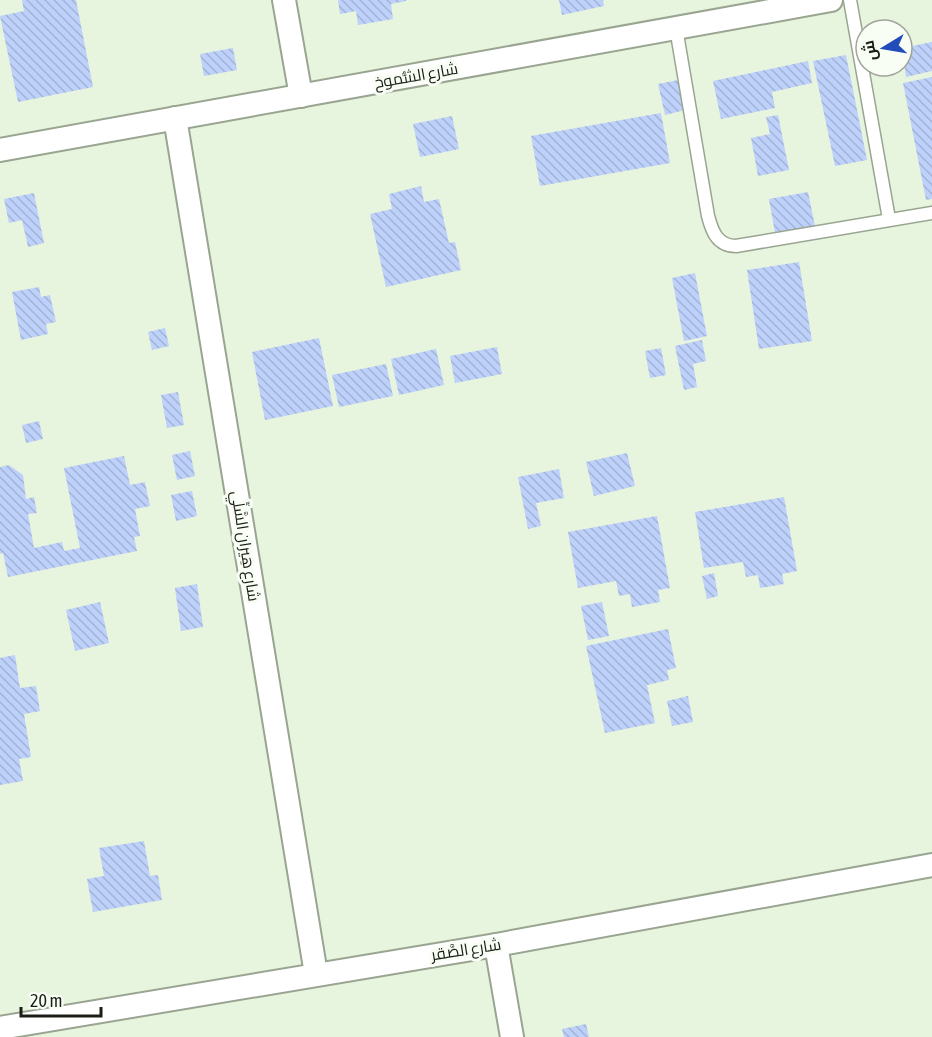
<svg xmlns="http://www.w3.org/2000/svg" width="932" height="1037" viewBox="0 0 932 1037" font-family="'Asap Condensed',Cairo,sans-serif">
<style>
.building{fill:url(#building-back-hatch)}
.lines{fill:none;stroke-linecap:round;stroke-linejoin:round}
.service-casing{stroke:#99a591;stroke-width:15}
.minor-casing{stroke:#99a591;stroke-width:26}
.service{stroke:#fff;stroke-width:12}
.minor{stroke:#fff;stroke-width:22}
.labels{text-anchor:middle;stroke-width:6;stroke-linejoin:round;paint-order:stroke}
.street-label{font-size:16px;fill:#1a1e17;stroke:#f9fef5}
</style>
<defs>
<pattern id="building-back-hatch" width="6" height="6" patternUnits="userSpaceOnUse" patternTransform="scale(1.5)"><rect width="6" height="6" fill="#bdd1fa"/><path d="M-1 5l2 2M0 0l6 6M5-1l2 2" fill="none" stroke="#a2b3d6"/></pattern>
</defs>
<rect width="100%" height="100%" fill="#e7f4de"/>
<g class="building">
<path d="M 22,0 L 76,0 L 93,87 L 18,102 L 0,16 L 24,11 Z"/>
<path d="M 338,0 L 406,0 L 406,1 L 391,4 L 393,19 L 358,25 L 356,11 L 340,14 Z"/>
<path d="M 559,0 L 603,0 L 604,6 L 562,15 Z"/>
<path d="M 932,42 L 932,71 L 906,77 L 902,48 Z"/>
<path d="M 233,48 L 237,70 L 204,76 L 200,54 Z"/>
<path d="M 846,55 L 867,160 L 835,166 L 813,61 Z"/>
<path d="M 808,61 L 812,83 L 772,92 L 775,108 L 721,119 L 713,81 Z"/>
<path d="M 932,77 L 932,199 L 926,200 L 903,83 Z"/>
<path d="M 678,80 L 685,110 L 665,115 L 658,84 Z"/>
<path d="M 661,113 L 670,163 L 540,186 L 531,136 Z"/>
<path d="M 778,115 L 789,170 L 758,176 L 751,138 L 770,134 L 766,117 Z"/>
<path d="M 452,116 L 459,149 L 420,157 L 413,124 Z"/>
<path d="M 421,186 L 424,202 L 439,199 L 449,243 L 455,242 L 461,270 L 386,287 L 370,214 L 392,209 L 389,194 Z"/>
<path d="M 808,192 L 815,226 L 775,233 L 769,199 Z"/>
<path d="M 34,193 L 44,243 L 28,247 L 22,220 L 9,223 L 4,199 Z"/>
<path d="M 799,262 L 812,341 L 759,349 L 747,270 Z"/>
<path d="M 695,273 L 707,336 L 684,341 L 672,278 Z"/>
<path d="M 39,287 L 41,297 L 50,295 L 56,322 L 46,324 L 48,334 L 21,340 L 12,292 Z"/>
<path d="M 165,328 L 169,346 L 152,350 L 148,332 Z"/>
<path d="M 319,338 L 333,406 L 265,420 L 252,352 Z"/>
<path d="M 702,340 L 706,361 L 693,364 L 697,387 L 684,390 L 675,346 Z"/>
<path d="M 497,347 L 502,374 L 455,383 L 450,356 Z"/>
<path d="M 661,348 L 666,375 L 650,378 L 645,351 Z"/>
<path d="M 436,349 L 444,385 L 399,395 L 391,359 Z"/>
<path d="M 386,364 L 393,396 L 339,407 L 332,375 Z"/>
<path d="M 178,392 L 184,425 L 167,428 L 161,395 Z"/>
<path d="M 39,421 L 43,439 L 26,443 L 22,425 Z"/>
<path d="M 190,451 L 195,476 L 177,480 L 172,455 Z"/>
<path d="M 627,453 L 635,486 L 594,496 L 586,462 Z"/>
<path d="M 124,456 L 130,485 L 145,482 L 150,506 L 135,509 L 140,536 L 134,537 L 137,551 L 8,577 L 3,553 L 0,554 L 0,467 L 9,465 L 23,475 L 26,499 L 34,497 L 37,513 L 28,514 L 34,548 L 62,542 L 64,551 L 80,548 L 64,468 Z"/>
<path d="M 559,469 L 564,498 L 536,503 L 541,526 L 528,529 L 518,477 Z"/>
<path d="M 192,491 L 197,516 L 176,521 L 171,495 Z"/>
<path d="M 784,497 L 797,571 L 782,574 L 784,584 L 760,588 L 758,575 L 746,577 L 743,562 L 704,568 L 695,512 Z"/>
<path d="M 657,516 L 670,588 L 658,590 L 660,602 L 632,607 L 630,594 L 619,596 L 616,581 L 578,588 L 568,532 Z"/>
<path d="M 714,573 L 718,596 L 707,599 L 702,576 Z"/>
<path d="M 197,584 L 203,627 L 181,631 L 175,588 Z"/>
<path d="M 100,602 L 109,643 L 75,651 L 66,610 Z"/>
<path d="M 602,602 L 609,636 L 588,640 L 581,606 Z"/>
<path d="M 668,629 L 676,668 L 667,670 L 669,680 L 647,685 L 655,723 L 605,733 L 586,646 Z"/>
<path d="M 15,655 L 20,688 L 36,686 L 40,711 L 24,714 L 31,757 L 19,759 L 23,781 L 0,785 L 0,658 Z"/>
<path d="M 688,696 L 693,722 L 672,726 L 667,701 Z"/>
<path d="M 144,841 L 150,876 L 158,875 L 162,900 L 93,912 L 87,879 L 104,876 L 99,848 Z"/>
<path d="M 586,1024 L 589,1037 L 564,1037 L 562,1029 Z"/>
</g>
<g class="lines">
<g class="service-casing">
<g id="service">
<path d="M 850,0 L 889,219"/>
<path d="M 676,28 L 708,216 C 712,231 717,246 736,246 L 932,213"/>
</g>
</g>
<g class="minor-casing">
<g id="minor">
<path d="M 284,0 L 301,96"/>
<path d="M 175,118 L 316,974"/>
<path d="M 0,150 L 831,0"/>
<path d="M 496,945 L 512,1037"/>
<path d="M 0,1028 L 496,945 L 932,865"/>
</g>
</g>
<use href="#service" class="service"/>
<use href="#minor" class="minor"/>
</g>
<g class="labels">
<g class="street-label">
<text transform="translate(416 75) rotate(-10)" y="6">شارع الشُّموخ</text>
<text transform="translate(246 546) rotate(81)" y="6">شارع هِيران السَّلِّي</text>
<text transform="translate(466 949) rotate(-9)" y="6">شارع الصَّقر</text>
</g>
</g>
<g transform="translate(884 48) rotate(259)"><circle r="28" fill="#f9fef5" stroke="#a0a49c" stroke-width="1.5"/>
<path d="M0-4.5L10 22L0 15L-10 22Z" fill="#224cba"/>
<text y="-9" font-size="16" font-weight="bold" text-anchor="middle" fill="#1a1e17">ش</text>
</g>
<path d="M21 1007v9h80v-9" fill="none" stroke="#1a1e17" stroke-width="3"/>
<text x="30" y="1007" font-size="18" fill="#1a1e17" stroke="#f9fef5" stroke-width="4.5" paint-order="stroke">20 m</text>
</svg>
